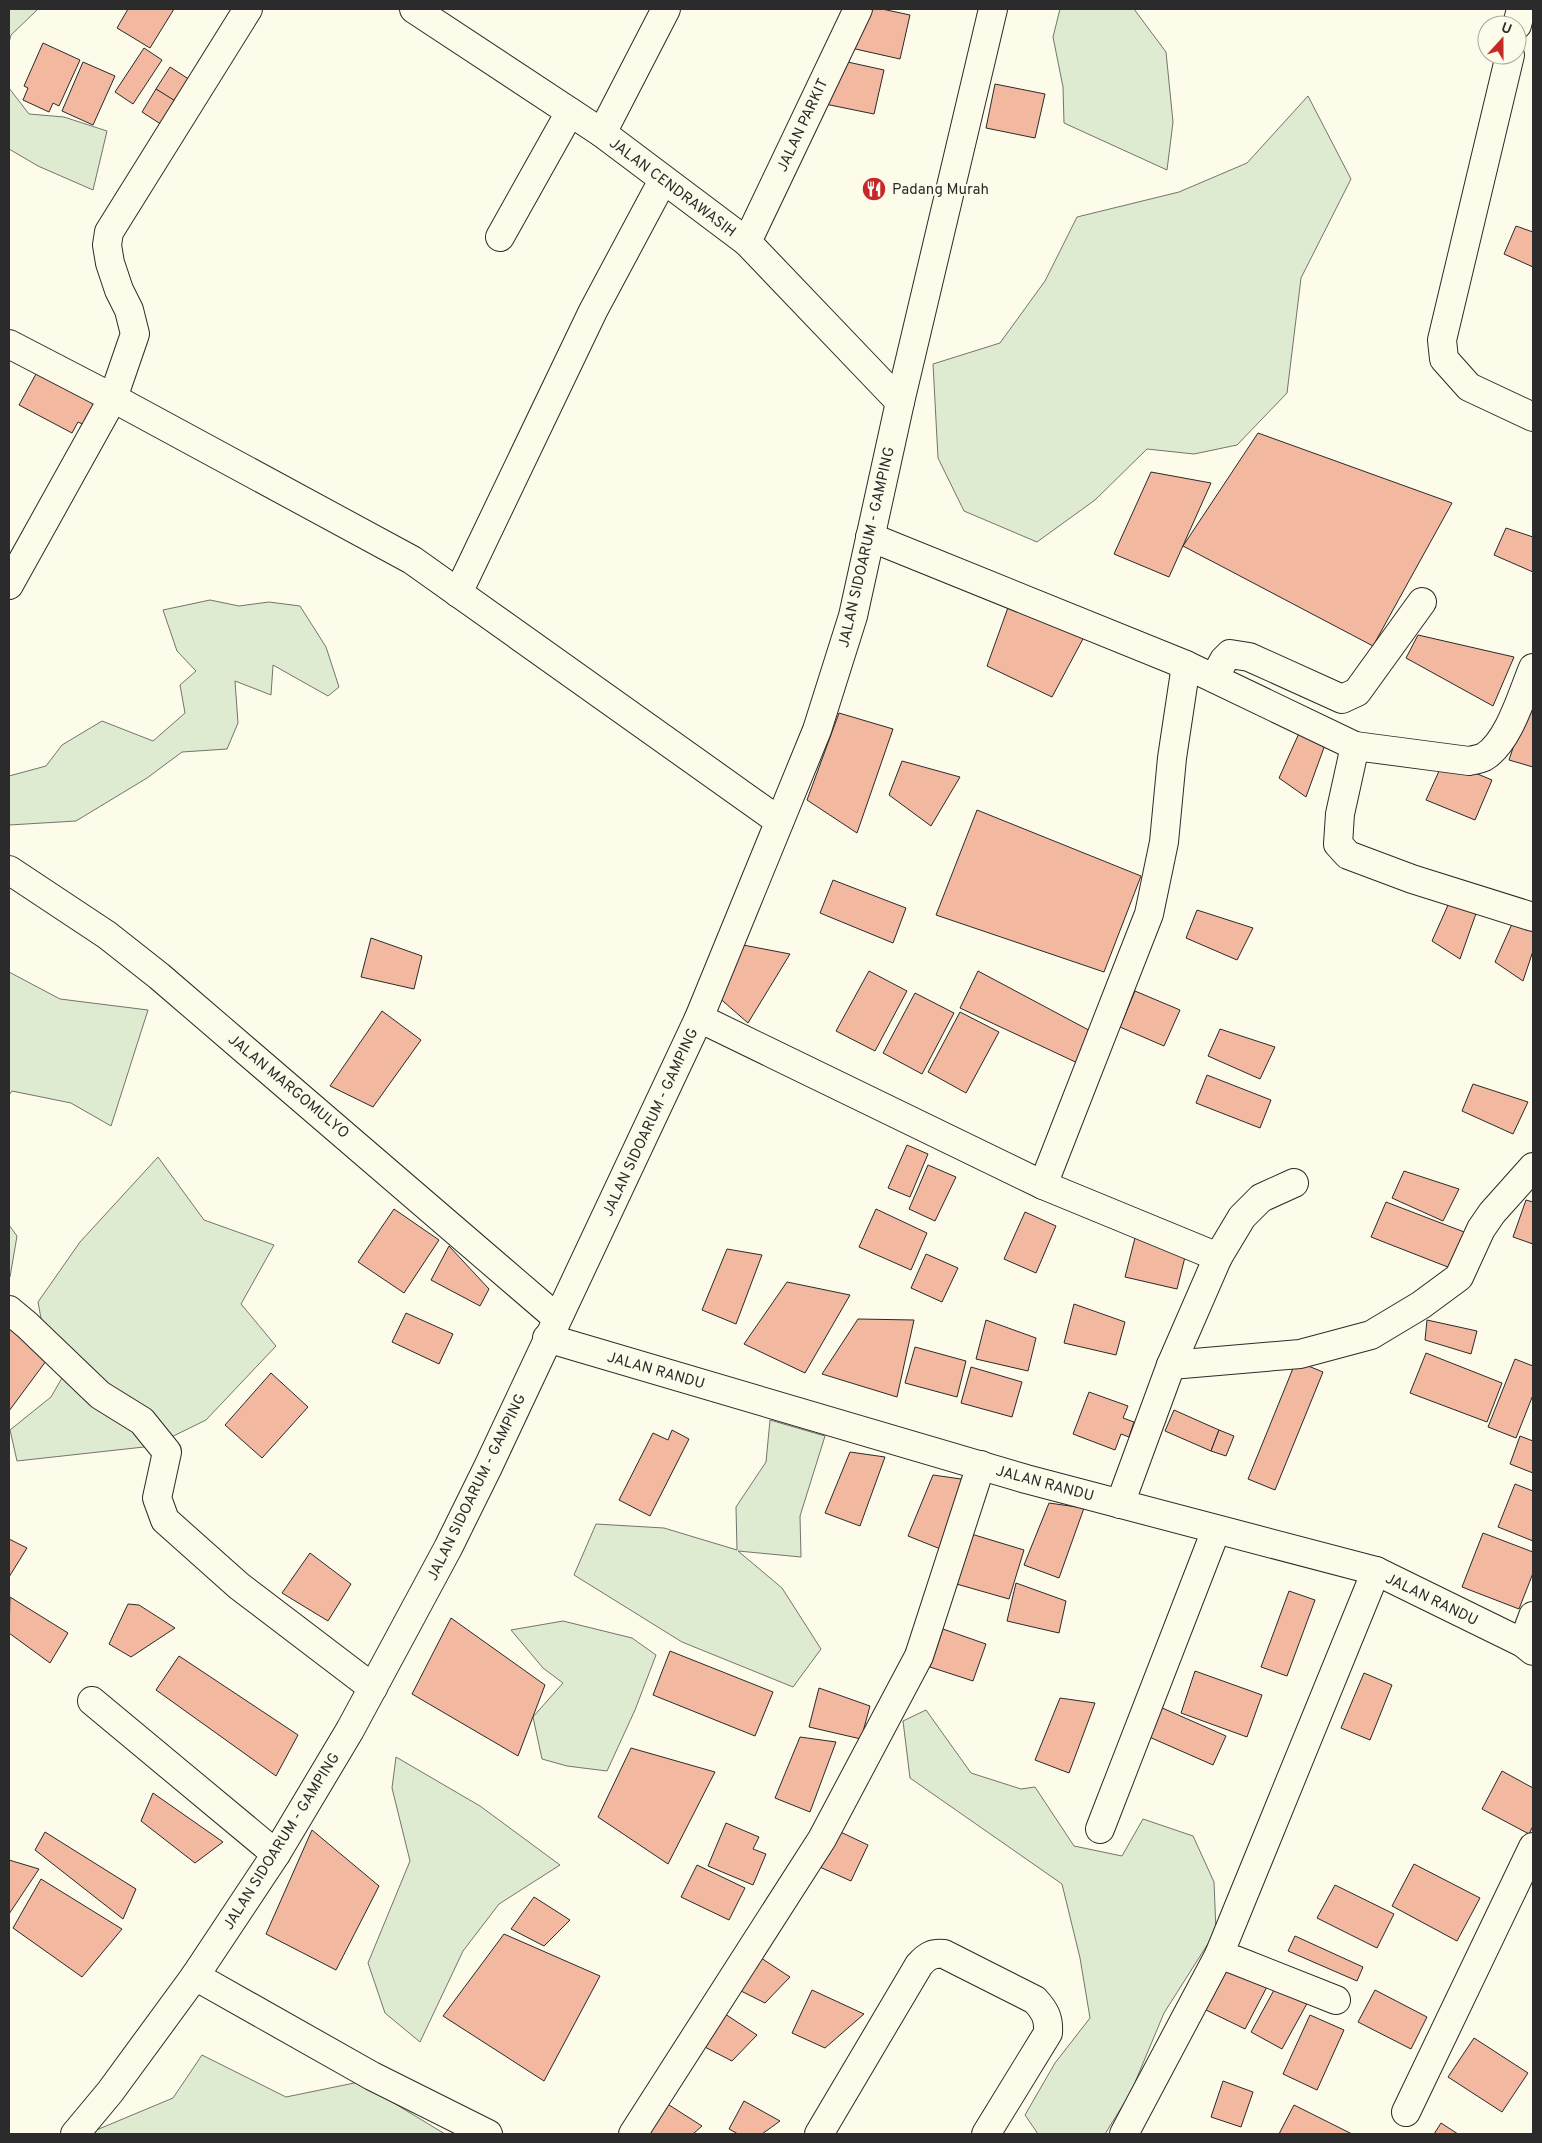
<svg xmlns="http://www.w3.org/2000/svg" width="1542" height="2143" viewBox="0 0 1542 2143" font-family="Overpass,sans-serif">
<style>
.green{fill:#deebd1;stroke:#74746e}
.building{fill:#f2b8a0;stroke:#2b2b2b}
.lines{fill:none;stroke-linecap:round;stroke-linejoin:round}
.minor-casing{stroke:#2b2b2b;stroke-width:30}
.major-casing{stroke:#2b2b2b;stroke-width:30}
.minor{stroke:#fdfbea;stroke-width:28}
.major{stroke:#fdfbea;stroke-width:28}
.labels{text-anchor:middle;stroke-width:4;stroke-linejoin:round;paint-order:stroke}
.street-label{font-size:15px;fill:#2b2b2b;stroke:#fdfbea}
.poi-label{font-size:15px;fill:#2b2b2b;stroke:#fdfbea;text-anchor:start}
</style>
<rect width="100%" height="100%" fill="#fdfbea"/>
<g class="green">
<path d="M 9,9 L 38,9 L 11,35 L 9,43 Z"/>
<path d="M 1060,9 L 1134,9 L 1166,52 L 1173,122 L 1167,170 L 1064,123 L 1063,87 L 1053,37 Z"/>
<path d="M 9,88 L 29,114 L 64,117 L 107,131 L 93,190 L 38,166 L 9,149 Z"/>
<path d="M 1308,96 L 1351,179 L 1301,278 L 1287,393 L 1237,445 L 1194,454 L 1147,449 L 1095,500 L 1037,542 L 964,511 L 938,458 L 933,364 L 1000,343 L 1045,281 L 1077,217 L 1179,192 L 1247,163 Z"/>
<path d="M 210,600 L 239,606 L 269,602 L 300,606 L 326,647 L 339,687 L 328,696 L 273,665 L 271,695 L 235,681 L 238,723 L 227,749 L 182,752 L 147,778 L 76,821 L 9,825 L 9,776 L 46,766 L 62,745 L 102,721 L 153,741 L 185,713 L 180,685 L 196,671 L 177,651 L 163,610 Z"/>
<path d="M 9,972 L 60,999 L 148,1010 L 111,1126 L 71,1103 L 12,1091 L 9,1095 Z"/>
<path d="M 158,1157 L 204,1220 L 274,1245 L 241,1304 L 276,1346 L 206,1420 L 153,1446 L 17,1461 L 10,1430 L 51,1397 L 74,1357 L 44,1335 L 38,1302 L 80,1242 Z"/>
<path d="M 9,1225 L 17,1236 L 10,1277 L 9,1276 Z"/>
<path d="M 770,1420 L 825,1436 L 800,1516 L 801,1557 L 738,1551 L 782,1588 L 821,1649 L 793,1687 L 682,1642 L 574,1575 L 596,1524 L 664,1528 L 737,1550 L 736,1507 L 766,1462 Z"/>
<path d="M 563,1621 L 632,1638 L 656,1655 L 635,1710 L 607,1771 L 567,1766 L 542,1759 L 533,1717 L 563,1683 L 543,1668 L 511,1630 Z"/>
<path d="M 926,1710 L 971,1773 L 1021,1789 L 1035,1787 L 1074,1846 L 1122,1856 L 1143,1819 L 1193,1836 L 1214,1882 L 1216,1931 L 1164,2013 L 1131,2092 L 1105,2134 L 1038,2134 L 1025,2115 L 1055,2063 L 1090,2018 L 1080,1958 L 1062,1884 L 910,1778 L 903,1721 Z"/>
<path d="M 396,1757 L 480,1806 L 560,1865 L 499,1904 L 463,1951 L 420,2042 L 385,2013 L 368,1963 L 410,1861 L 392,1788 Z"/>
<path d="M 202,2055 L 286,2097 L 359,2082 L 445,2134 L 95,2134 L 94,2131 L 173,2098 Z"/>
</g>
<g class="building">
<path d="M 128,9 L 174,9 L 150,48 L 117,28 Z"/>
<path d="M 860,9 L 882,9 L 910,15 L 900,59 L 851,48 Z"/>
<path d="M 43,43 L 80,60 L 59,106 L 53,103 L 49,112 L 23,100 L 28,88 L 24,86 Z"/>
<path d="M 144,48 L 162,60 L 133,104 L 115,92 Z"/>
<path d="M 834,59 L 884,70 L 874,114 L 825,104 Z"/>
<path d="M 83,62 L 115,76 L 93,125 L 62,111 Z"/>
<path d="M 170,67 L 198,85 L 183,107 L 156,89 Z"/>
<path d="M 995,84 L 1045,94 L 1035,138 L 986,128 Z"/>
<path d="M 156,89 L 185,107 L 170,130 L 142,112 Z"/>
<path d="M 1516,226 L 1533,232 L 1533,267 L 1504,254 Z"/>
<path d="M 36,374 L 100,407 L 89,427 L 78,422 L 72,433 L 19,405 Z"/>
<path d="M 1258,433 L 1452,503 L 1373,646 L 1183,546 Z"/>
<path d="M 1151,472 L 1211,483 L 1169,577 L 1114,554 Z"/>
<path d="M 1506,528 L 1533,537 L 1533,572 L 1494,555 Z"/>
<path d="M 1010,602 L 1084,637 L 1052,697 L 987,666 Z"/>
<path d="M 1418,635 L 1514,657 L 1493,706 L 1406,658 Z"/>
<path d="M 1526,708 L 1533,710 L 1533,767 L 1509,760 Z"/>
<path d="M 839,713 L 893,729 L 857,833 L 807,800 Z"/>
<path d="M 1300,731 L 1326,742 L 1306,797 L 1279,778 Z"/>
<path d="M 1444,760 L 1492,780 L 1475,820 L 1426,800 Z"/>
<path d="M 902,761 L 960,777 L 931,826 L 889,795 Z"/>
<path d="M 977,810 L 1141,876 L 1104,972 L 936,915 Z"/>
<path d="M 833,880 L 906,908 L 893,943 L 820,913 Z"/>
<path d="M 1453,894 L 1479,905 L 1460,959 L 1432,941 Z"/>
<path d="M 1197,910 L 1253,928 L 1237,960 L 1186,938 Z"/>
<path d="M 1516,915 L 1533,923 L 1533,951 L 1523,981 L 1495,962 Z"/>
<path d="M 371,938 L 422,956 L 414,989 L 361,977 Z"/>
<path d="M 743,945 L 790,954 L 748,1023 L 716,995 Z"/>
<path d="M 869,971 L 907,991 L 875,1051 L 836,1031 Z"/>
<path d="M 978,971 L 1098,1035 L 1084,1066 L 960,1008 Z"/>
<path d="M 1135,991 L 1180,1010 L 1164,1046 L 1120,1027 Z"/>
<path d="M 915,993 L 954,1013 L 922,1074 L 883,1053 Z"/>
<path d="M 382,1011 L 421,1040 L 373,1107 L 330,1086 Z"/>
<path d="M 960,1012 L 999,1032 L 966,1093 L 928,1072 Z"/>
<path d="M 1220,1029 L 1275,1047 L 1260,1079 L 1208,1056 Z"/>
<path d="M 1207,1075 L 1271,1100 L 1260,1128 L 1196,1103 Z"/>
<path d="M 1473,1084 L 1528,1102 L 1513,1134 L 1462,1111 Z"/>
<path d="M 907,1145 L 928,1154 L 910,1197 L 888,1188 Z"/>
<path d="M 928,1165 L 956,1177 L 935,1221 L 909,1209 Z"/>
<path d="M 1404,1171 L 1459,1189 L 1443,1221 L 1392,1198 Z"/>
<path d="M 1526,1200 L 1533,1202 L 1533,1244 L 1513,1237 Z"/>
<path d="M 1386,1202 L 1472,1235 L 1458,1271 L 1371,1237 Z"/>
<path d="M 394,1209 L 439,1240 L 404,1293 L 358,1262 Z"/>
<path d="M 876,1209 L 927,1233 L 911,1270 L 859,1247 Z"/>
<path d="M 1025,1212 L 1056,1226 L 1036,1273 L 1004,1259 Z"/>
<path d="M 1135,1238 L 1185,1257 L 1177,1289 L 1125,1277 Z"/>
<path d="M 449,1246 L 489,1289 L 480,1306 L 431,1280 Z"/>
<path d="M 727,1249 L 762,1255 L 736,1324 L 702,1310 Z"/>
<path d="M 926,1254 L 958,1268 L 942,1302 L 911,1288 Z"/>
<path d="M 787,1282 L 850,1295 L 805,1373 L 744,1344 Z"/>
<path d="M 1074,1304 L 1125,1322 L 1116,1355 L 1064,1343 Z"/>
<path d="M 406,1313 L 453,1334 L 439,1364 L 392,1342 Z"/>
<path d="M 858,1319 L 914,1320 L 897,1397 L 822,1374 Z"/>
<path d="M 986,1320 L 1036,1338 L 1028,1371 L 976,1359 Z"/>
<path d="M 1427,1320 L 1477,1331 L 1471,1354 L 1425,1340 Z"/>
<path d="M 10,1327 L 49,1357 L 9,1411 L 9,1329 Z"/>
<path d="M 915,1347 L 966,1361 L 957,1397 L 905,1383 Z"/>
<path d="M 1426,1353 L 1502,1383 L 1487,1422 L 1410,1393 Z"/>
<path d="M 1515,1359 L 1533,1366 L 1533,1395 L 1516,1438 L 1488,1427 Z"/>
<path d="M 1296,1361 L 1323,1372 L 1275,1490 L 1248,1479 Z"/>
<path d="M 971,1367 L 1022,1382 L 1012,1417 L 961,1403 Z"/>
<path d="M 271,1373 L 308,1407 L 262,1458 L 225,1425 Z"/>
<path d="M 1089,1392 L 1128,1406 L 1123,1418 L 1134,1422 L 1129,1437 L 1121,1434 L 1115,1450 L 1073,1434 Z"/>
<path d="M 1174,1410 L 1219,1430 L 1211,1451 L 1165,1431 Z"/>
<path d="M 672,1430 L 689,1439 L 650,1516 L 619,1500 L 653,1433 L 668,1440 Z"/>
<path d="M 1219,1430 L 1234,1436 L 1226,1456 L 1211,1451 Z"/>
<path d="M 1520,1436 L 1533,1441 L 1533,1473 L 1510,1464 Z"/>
<path d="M 850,1452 L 885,1457 L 860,1526 L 825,1513 Z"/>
<path d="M 933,1475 L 968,1480 L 943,1550 L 908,1536 Z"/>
<path d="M 1515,1484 L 1533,1491 L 1533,1541 L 1498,1527 Z"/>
<path d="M 1049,1503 L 1084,1508 L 1059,1578 L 1024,1565 Z"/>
<path d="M 968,1533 L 1024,1550 L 1009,1599 L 953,1583 Z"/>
<path d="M 1483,1533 L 1533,1552 L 1533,1573 L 1519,1609 L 1462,1587 Z"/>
<path d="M 9,1539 L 27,1548 L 9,1577 Z"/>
<path d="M 310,1553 L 351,1584 L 328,1621 L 282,1593 Z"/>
<path d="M 1016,1583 L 1066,1601 L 1059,1633 L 1007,1621 Z"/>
<path d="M 1289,1591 L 1315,1600 L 1287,1676 L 1261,1667 Z"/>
<path d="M 10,1597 L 68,1633 L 50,1663 L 9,1633 Z"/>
<path d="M 128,1604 L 139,1605 L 175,1628 L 131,1657 L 109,1644 Z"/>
<path d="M 451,1618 L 545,1685 L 518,1756 L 412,1694 Z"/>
<path d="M 943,1629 L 986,1644 L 973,1681 L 930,1667 Z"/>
<path d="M 670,1651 L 773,1692 L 755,1736 L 653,1695 Z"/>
<path d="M 179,1656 L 298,1735 L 276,1776 L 156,1690 Z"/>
<path d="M 1195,1671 L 1262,1695 L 1247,1737 L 1181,1713 Z"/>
<path d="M 1364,1673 L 1392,1685 L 1370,1740 L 1341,1728 Z"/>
<path d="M 819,1688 L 870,1706 L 861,1739 L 809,1727 Z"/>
<path d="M 1060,1698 L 1095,1703 L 1069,1773 L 1035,1760 Z"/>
<path d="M 1160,1707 L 1226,1736 L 1213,1765 L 1147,1736 Z"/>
<path d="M 800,1737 L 836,1742 L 810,1812 L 775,1798 Z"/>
<path d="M 631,1748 L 715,1772 L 668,1864 L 598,1817 Z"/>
<path d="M 1502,1771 L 1533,1788 L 1533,1826 L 1529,1834 L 1482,1809 Z"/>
<path d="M 153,1793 L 223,1842 L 195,1863 L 141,1821 Z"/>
<path d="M 726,1823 L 759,1837 L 753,1849 L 766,1854 L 753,1885 L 708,1866 Z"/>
<path d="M 830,1827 L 868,1845 L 851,1881 L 813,1864 Z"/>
<path d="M 312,1830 L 379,1886 L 336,1970 L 266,1934 Z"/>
<path d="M 45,1832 L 136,1889 L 123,1919 L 35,1850 Z"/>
<path d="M 9,1860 L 39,1869 L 9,1914 Z"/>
<path d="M 1414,1864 L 1480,1898 L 1457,1941 L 1392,1906 Z"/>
<path d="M 697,1865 L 745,1888 L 729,1920 L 681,1897 Z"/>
<path d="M 41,1879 L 122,1929 L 82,1977 L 13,1928 Z"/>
<path d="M 1335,1885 L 1394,1914 L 1377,1948 L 1317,1918 Z"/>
<path d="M 534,1897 L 570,1920 L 544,1946 L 511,1929 Z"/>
<path d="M 504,1934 L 600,1976 L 544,2081 L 443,2016 Z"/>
<path d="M 1295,1936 L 1363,1967 L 1357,1981 L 1288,1951 Z"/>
<path d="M 755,1954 L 790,1977 L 765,2003 L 731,1986 Z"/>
<path d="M 1228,1962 L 1269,1983 L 1245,2029 L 1204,2009 Z"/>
<path d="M 1279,1981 L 1310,1998 L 1282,2049 L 1251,2032 Z"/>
<path d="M 812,1990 L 864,2014 L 825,2048 L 792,2033 Z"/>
<path d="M 1375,1990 L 1427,2017 L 1411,2049 L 1358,2022 Z"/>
<path d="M 722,2012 L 757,2035 L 732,2061 L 699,2044 Z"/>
<path d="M 1310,2015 L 1344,2030 L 1317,2090 L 1283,2074 Z"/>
<path d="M 1474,2038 L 1528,2073 L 1502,2112 L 1448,2077 Z"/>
<path d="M 1223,2081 L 1253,2092 L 1241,2127 L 1211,2117 Z"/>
<path d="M 744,2101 L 780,2121 L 762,2134 L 738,2134 L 729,2129 Z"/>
<path d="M 666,2103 L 702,2126 L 693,2134 L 643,2134 Z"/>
<path d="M 1294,2105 L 1352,2134 L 1279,2134 Z"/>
<path d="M 1441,2123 L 1458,2134 L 1434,2134 Z"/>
</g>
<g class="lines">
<g class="minor-casing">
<g id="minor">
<path d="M 414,9 L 602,133 L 747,242 L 900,402"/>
<path d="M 1517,25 L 1521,9"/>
<path d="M 1510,55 L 1442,340 L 1444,359 L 1469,387 L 1533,417"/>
<path d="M 602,133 L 666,9"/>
<path d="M 500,237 L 570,112"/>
<path d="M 747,242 L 858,9"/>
<path d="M 9,344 L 113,398 L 412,560 L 779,821"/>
<path d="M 870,537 L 1186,665 L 1355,746 L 1469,761 C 1474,760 1480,759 1484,757 C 1509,742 1522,694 1533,668"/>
<path d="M 9,585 L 113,398 L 135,334 L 129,310 L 119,290 L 110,263 L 107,245 L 109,232 L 248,9"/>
<path d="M 458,593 L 593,311 L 663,180"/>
<path d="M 1214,678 L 1224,660 L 1230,654 L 1249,657 L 1342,699 L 1357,692 L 1422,602"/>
<path d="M 1355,746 L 1340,814 L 1338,844 L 1348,855 L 1412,879 L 1533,917"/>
<path d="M 9,870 L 107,935 L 159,976 L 557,1318"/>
<path d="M 699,1018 L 1043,1185 L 1218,1257 L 1171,1365 L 1120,1504"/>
<path d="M 1043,1185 L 1149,914 L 1164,842 L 1172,758 L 1186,665"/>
<path d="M 1218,1257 L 1242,1217 L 1261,1198 L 1294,1183"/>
<path d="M 9,1310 L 27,1325 L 100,1395 L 142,1421 L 167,1452 L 157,1498 L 165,1520 L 239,1586 L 373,1688"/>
<path d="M 547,1338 L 1026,1479 L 1376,1571 L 1523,1643 L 1533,1651"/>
<path d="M 1171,1365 L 1300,1354 L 1371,1335 L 1421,1305 L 1459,1277 L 1481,1229 L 1492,1213 L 1533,1167"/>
<path d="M 1523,1643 L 1533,1616"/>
<path d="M 92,1701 L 276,1854"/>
<path d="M 1100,1829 L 1216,1530"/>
<path d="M 195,1976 L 372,2076 L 488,2134"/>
<path d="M 1336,2000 L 1235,1960 L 1219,1955 L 1376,1571"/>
<path d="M 1406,2112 L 1533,1847"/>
<path d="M 633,2134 L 822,1839 L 919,1656 L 981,1465"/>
<path d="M 819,2134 L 919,1965 C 927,1956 932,1953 944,1954 L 1035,2000 C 1045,2011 1049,2018 1048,2033 L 986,2134"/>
<path d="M 1124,2134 L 1219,1955"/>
</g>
</g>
<g class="major-casing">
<path id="major" d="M 75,2134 L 110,2092 L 195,1976 L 276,1854 L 350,1730 L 448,1548 L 488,1467 L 699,1018 L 817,730 L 853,616 L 900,402 L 993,9"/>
</g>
<use href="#minor" class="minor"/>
<use href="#major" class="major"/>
</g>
<defs>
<g id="restaurant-disc" transform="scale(1.25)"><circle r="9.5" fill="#c62828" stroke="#fdfbea"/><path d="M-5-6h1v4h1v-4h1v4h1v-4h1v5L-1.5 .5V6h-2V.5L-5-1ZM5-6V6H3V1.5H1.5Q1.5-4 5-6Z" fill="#fff"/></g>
</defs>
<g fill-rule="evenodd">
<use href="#restaurant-disc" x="874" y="189"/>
</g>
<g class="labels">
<g class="street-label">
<text transform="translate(802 125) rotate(-65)" y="5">JALAN PARKIT</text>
<text transform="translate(673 187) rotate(37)" y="5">JALAN CENDRAWASIH</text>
<text transform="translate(866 547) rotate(-77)" y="5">JALAN SIDOARUM - GAMPING</text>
<text transform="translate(289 1086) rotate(40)" y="5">JALAN MARGOMULYO</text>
<text transform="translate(650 1122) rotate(-65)" y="5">JALAN SIDOARUM - GAMPING</text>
<text transform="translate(656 1370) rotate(16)" y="5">JALAN RANDU</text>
<text transform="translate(1045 1483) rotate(15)" y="5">JALAN RANDU</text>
<text transform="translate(476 1487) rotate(-64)" y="5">JALAN SIDOARUM - GAMPING</text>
<text transform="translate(1432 1599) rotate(26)" y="5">JALAN RANDU</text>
<text transform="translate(281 1841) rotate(-58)" y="5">JALAN SIDOARUM - GAMPING</text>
</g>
<g class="poi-label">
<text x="892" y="194">Padang Murah</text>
</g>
</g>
<rect width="1542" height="2143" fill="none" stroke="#2b2b2b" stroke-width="20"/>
<g transform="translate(1502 40) rotate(21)"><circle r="24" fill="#fdfbea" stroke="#a9a89e"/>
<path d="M0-4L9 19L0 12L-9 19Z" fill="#c62828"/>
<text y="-8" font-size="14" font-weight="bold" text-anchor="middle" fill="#2b2b2b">U</text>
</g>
</svg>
